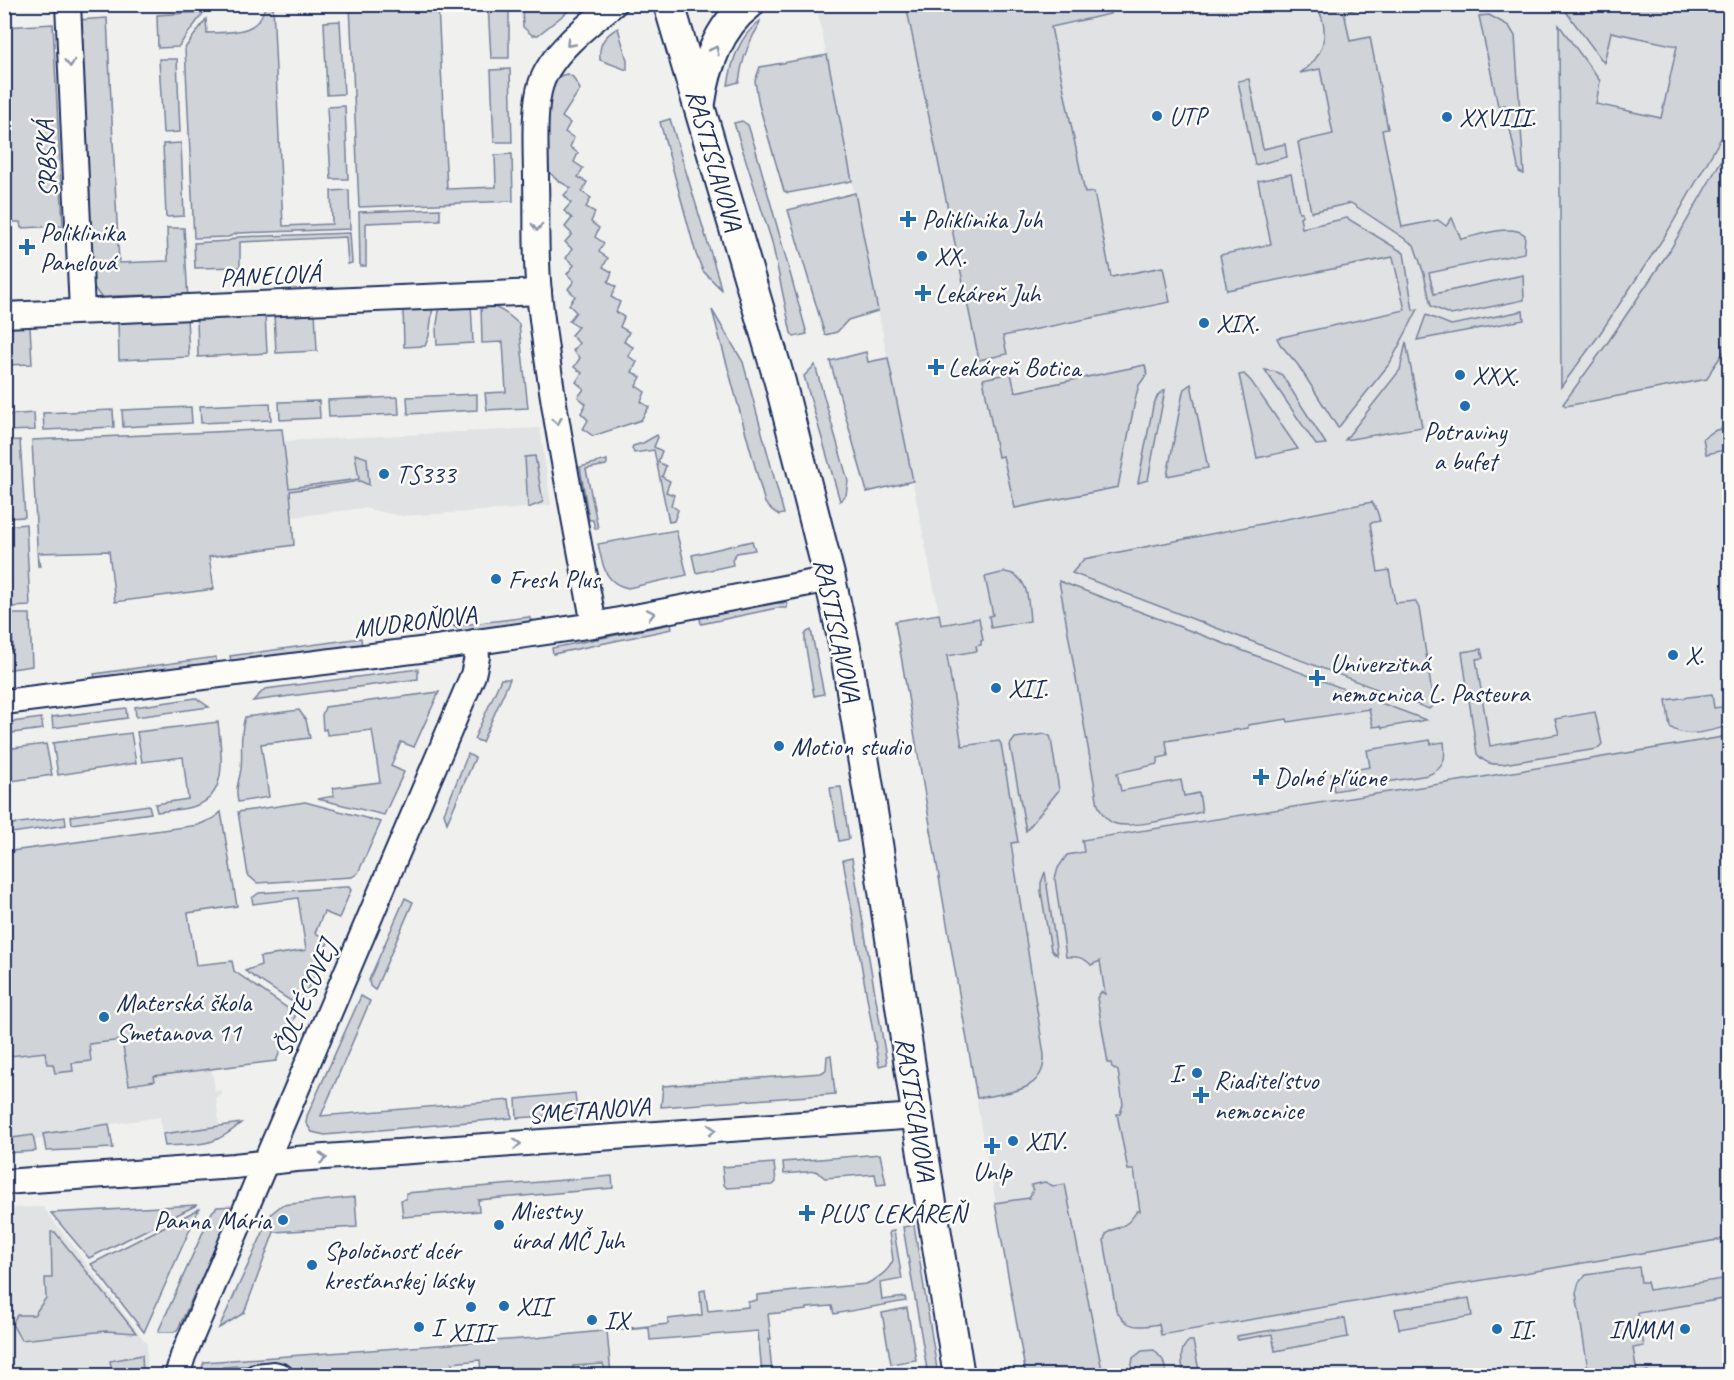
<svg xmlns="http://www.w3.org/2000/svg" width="1734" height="1380" viewBox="0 0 1734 1380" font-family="Caveat,sans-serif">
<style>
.built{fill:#e0e2e3}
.green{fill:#d0d3d8;stroke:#76819b;stroke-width:1.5}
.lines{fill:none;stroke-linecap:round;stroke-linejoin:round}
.minor-casing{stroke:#1b2f5e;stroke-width:28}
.tertiary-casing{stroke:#1b2f5e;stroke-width:34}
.minor{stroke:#fdfcf7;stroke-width:24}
.tertiary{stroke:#fdfcf7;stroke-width:30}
.oneway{stroke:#8c96aa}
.poi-dot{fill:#1f6fb2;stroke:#fdfcf7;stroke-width:2}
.labels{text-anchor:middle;stroke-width:5;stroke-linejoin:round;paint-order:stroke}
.poi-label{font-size:26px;fill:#1b2f5e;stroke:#fdfcf7;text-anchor:start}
.street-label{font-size:26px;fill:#1b2f5e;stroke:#fdfcf7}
</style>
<rect width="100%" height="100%" fill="#f0f0ee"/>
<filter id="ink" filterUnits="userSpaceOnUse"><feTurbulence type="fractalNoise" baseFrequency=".0167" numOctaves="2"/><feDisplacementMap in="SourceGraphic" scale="12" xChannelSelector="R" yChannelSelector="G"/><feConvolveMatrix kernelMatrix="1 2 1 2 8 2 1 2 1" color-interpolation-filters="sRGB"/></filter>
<g filter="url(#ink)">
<g class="built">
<path d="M 826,4 L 1729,5 L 1729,1375 L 1026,1375 L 991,1175 L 986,1153 L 985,1152 L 935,847 L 895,621 L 939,613 L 817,8 Z"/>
<path d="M 540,428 L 551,505 L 516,509 L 402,516 L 364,508 L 293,517 L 285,463 L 284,441 Z"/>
<path d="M 5,882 L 188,913 L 215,1091 L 222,1090 L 222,1095 L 216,1097 L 219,1126 L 163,1134 L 160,1117 L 44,1134 L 44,1139 L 34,1140 L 33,1135 L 5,1139 Z"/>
<path d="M 43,1207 L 147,1344 L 147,1375 L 5,1375 L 4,1208 Z"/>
</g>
<g class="green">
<path d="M 265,5 L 273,5 L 283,226 L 332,224 L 331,191 L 349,190 L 350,229 L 238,233 L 228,237 L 194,238 L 185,48 L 206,19 L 207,33 C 231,32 260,35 265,5 Z"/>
<path d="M 350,5 L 438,5 L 447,189 L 496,187 L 495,155 L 512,154 L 513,201 L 359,207 Z"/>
<path d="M 488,5 L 509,5 L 509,58 L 491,58 Z"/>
<path d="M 522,5 L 522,4 L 576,5 L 538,35 L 532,35 L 523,27 Z"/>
<path d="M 906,5 L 1113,5 L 1108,6 L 1110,14 L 1051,27 L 1085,193 L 1094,192 L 1111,277 L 1163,267 L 1170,302 L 1003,336 L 1007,354 L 979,360 Z"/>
<path d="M 1316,5 L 1355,5 L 1356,9 L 1344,12 L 1350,41 L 1370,37 L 1388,129 L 1382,130 L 1402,227 L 1438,220 L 1446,226 L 1452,218 L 1461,239 C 1477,236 1512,223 1525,235 L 1524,253 L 1429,273 L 1434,294 L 1523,275 L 1524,300 L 1451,315 L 1431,306 L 1424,274 L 1414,245 L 1351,203 L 1311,212 L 1298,142 L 1333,134 L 1320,69 L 1300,73 C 1325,57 1331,30 1316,5 Z"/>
<path d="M 1690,5 L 1729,14 L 1729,124 L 1668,231 L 1597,338 L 1561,387 L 1559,25 L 1600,81 L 1596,104 L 1661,118 L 1677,46 L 1611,32 L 1604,63 L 1561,5 Z"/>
<path d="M 204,12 L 178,47 L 158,48 L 157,15 Z"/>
<path d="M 1489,15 L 1509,26 L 1515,36 L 1524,174 L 1519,172 L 1505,105 L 1498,106 L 1479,16 Z"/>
<path d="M 107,18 L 119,263 L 168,261 L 167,228 L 184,228 L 188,300 L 154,301 L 154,295 L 112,296 L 112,303 L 99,295 L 90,281 L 78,20 Z"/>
<path d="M 340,21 L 344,94 L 327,95 L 324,22 Z"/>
<path d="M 760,21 C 759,27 757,29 754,34 C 746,49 741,65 739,82 L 728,85 C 732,61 739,36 760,21 Z"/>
<path d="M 53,24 L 63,226 L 21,228 L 20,222 L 10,222 L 9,206 L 5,206 L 5,27 Z"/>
<path d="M 618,28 L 627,60 L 627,70 L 600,60 C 598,44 605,35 618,28 Z"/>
<path d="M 827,55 L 852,181 L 788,193 L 784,191 L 759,105 L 755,81 L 760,67 Z"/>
<path d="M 159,59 L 177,59 L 180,132 L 163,133 Z"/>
<path d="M 510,69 L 512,142 L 494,142 L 491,70 Z"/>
<path d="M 567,74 L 573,77 L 580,89 L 562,117 L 570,123 L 565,132 L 574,138 L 570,147 L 578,153 L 574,162 L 583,168 L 578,177 L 587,182 L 582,192 L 591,198 L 586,207 L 595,212 L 591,222 L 599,228 L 595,237 L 604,243 L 599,252 L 608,258 L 603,267 L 612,272 L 608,282 L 616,287 L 611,297 L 620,302 L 616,312 L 624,317 L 620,327 L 629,332 L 624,342 L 633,347 L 628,356 L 637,362 L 632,372 L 641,377 L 636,386 L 645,392 L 641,402 L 649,407 L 641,420 L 593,436 L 583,429 L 588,420 L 581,413 L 586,404 L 578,397 L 584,389 L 576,382 L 582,373 L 574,367 L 580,358 L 573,351 L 579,343 L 571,335 L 578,327 L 569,321 L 576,312 L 569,305 L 575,296 L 568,289 L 574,281 L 567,274 L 574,265 L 566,258 L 572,249 L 565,242 L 572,234 L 565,227 L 572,218 L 564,211 L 571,203 L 564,195 L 571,188 L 557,180 L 545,168 C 546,149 543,88 558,77 C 561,75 564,75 567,74 Z"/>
<path d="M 1249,79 L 1263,149 L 1285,144 L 1287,157 L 1255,165 L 1238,81 Z"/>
<path d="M 345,106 L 348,179 L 331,179 L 327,107 Z"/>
<path d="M 670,119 L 718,277 L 721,289 L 703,271 L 696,254 L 660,122 Z"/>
<path d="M 742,121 L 748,125 L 755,147 L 807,334 L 794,337 L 791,333 L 772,242 L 734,123 Z"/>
<path d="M 181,143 L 184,216 L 166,217 L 163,144 Z"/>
<path d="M 1729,147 L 1730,247 L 1728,248 L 1730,255 L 1729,345 L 1712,369 L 1707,379 L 1566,406 L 1563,404 L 1606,345 L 1670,250 Z"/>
<path d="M 1291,174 L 1299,212 L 1302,212 L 1302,216 L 1300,217 L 1302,228 L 1347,218 L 1404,253 L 1413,310 L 1418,309 L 1390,363 L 1338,428 L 1298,365 L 1280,344 L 1277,338 L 1405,310 L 1393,257 L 1227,290 L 1220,255 L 1271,244 L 1258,181 Z"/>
<path d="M 855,193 L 878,311 L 848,320 L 837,332 L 825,335 L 788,210 Z"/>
<path d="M 440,209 L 440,220 L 366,223 L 366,266 L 360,266 L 359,212 Z"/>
<path d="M 350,233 L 352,263 L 348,264 L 346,237 L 240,242 L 240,267 L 195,268 L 194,243 L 228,241 L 238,237 Z"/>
<path d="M 471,304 L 473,343 L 437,345 L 436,330 L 440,305 Z"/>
<path d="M 481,304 C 496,305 508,314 519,324 L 528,408 L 487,410 L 485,393 L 506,392 L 503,342 L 482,343 Z"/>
<path d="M 433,306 L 429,336 L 425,346 L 404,347 L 403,307 Z"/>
<path d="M 712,310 L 743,362 L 784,514 L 779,515 L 773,511 L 765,503 Z"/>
<path d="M 315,311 L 317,351 L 276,353 L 274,314 Z"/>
<path d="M 1523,311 L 1524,320 L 1417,340 L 1426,315 L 1451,325 Z"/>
<path d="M 265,314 L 267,353 L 198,357 L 197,318 Z"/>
<path d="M 187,318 L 189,357 L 119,360 L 118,321 Z"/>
<path d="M 30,326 L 32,364 L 5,365 L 4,327 Z"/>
<path d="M 1406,342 L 1422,427 L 1345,440 L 1400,370 Z"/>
<path d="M 866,352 L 868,362 L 888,358 L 913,481 L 867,492 L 830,361 Z"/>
<path d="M 815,365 L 848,481 L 846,495 L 840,501 L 804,376 Z"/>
<path d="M 1145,365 L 1147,374 L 1139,385 L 1136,396 L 1118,487 L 1015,508 L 1003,456 L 998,457 L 983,379 L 1011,373 L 1015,392 Z"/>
<path d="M 1265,370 L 1277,372 L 1282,375 L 1326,444 L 1316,445 Z"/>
<path d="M 1244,374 L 1251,381 L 1298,449 L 1257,458 L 1239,375 Z"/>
<path d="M 1191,384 L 1208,468 L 1167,476 L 1183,392 L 1184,389 Z"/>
<path d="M 1165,390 L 1148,480 L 1138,483 L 1153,406 L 1158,395 Z"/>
<path d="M 477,394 L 477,410 L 408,414 L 407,397 Z"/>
<path d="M 398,397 L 399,414 L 329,417 L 328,400 Z"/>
<path d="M 319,401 L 320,418 L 280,420 L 279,402 Z"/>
<path d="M 270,403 L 271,420 L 201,423 L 200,406 Z"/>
<path d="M 191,407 L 192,423 L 123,427 L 122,410 Z"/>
<path d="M 113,410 L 114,427 L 44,430 L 43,413 Z"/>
<path d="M 34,413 L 35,430 L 5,431 L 5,415 Z"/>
<path d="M 1729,428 L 1729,449 L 1706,454 L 1703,438 L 1716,430 Z"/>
<path d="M 282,429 L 289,488 L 359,479 L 355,454 L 367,458 L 369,485 L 360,481 L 290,491 L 294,545 L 209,557 L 214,589 L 115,602 L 109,551 L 38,553 L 40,566 L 38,566 L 32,440 Z"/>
<path d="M 657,435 L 658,437 L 654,447 L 662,451 L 658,462 L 666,466 L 662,477 L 670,481 L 666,492 L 674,495 L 671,505 L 678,510 L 674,521 L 669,522 L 654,450 L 634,453 L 632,448 L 633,446 L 643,443 Z"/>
<path d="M 20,440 L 25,517 L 7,518 L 5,441 Z"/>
<path d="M 535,456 L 543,502 L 528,508 L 525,457 Z"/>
<path d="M 607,460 L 607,463 L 606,465 L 586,469 L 598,528 L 595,529 L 593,520 L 589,520 L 580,467 Z"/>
<path d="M 1372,502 L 1377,511 L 1380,521 L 1370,523 L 1378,572 L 1389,570 L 1395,603 L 1415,601 L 1419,608 L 1433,700 L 1433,706 L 1429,709 L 1072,573 L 1084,559 Z"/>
<path d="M 26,524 L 30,606 L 11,607 L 7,526 Z"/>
<path d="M 676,530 L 687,575 L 628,588 C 604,583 603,565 598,544 Z"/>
<path d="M 752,541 L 755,550 L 737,553 L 732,559 L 733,565 L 696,573 L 692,555 Z"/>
<path d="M 1005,572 C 1030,575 1028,602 1030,621 L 991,628 L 989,616 L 993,615 L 985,577 Z"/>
<path d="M 1059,581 L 1426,720 L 1382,728 L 1381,726 L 1373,727 L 1369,709 L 1288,722 L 1287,719 L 1248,725 L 1248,728 L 1166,741 L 1168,756 L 1158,758 L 1158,764 L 1117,773 L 1121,791 L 1181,780 L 1184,796 L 1199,793 L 1202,812 C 1183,816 1129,830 1113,823 C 1106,820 1101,812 1098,805 Z"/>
<path d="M 774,603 L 787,603 L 787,608 L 777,608 L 701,624 L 700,618 Z"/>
<path d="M 11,614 L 30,614 L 32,666 L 5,670 L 5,652 L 13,651 Z"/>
<path d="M 939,614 L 941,625 L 979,618 L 983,640 L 981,641 L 981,645 L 976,646 L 977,651 L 947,656 L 962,746 L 999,741 L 1001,744 L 1018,842 L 1011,843 L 1044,1055 C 1046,1093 1005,1093 977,1098 L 895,621 Z"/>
<path d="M 529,617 L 535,624 L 466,634 L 453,626 Z"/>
<path d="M 671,624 L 672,629 L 553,654 L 552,648 Z"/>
<path d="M 811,630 L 824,694 L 814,696 L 805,642 L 805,635 L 807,632 Z"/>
<path d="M 361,638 L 362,648 L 232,666 L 230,656 Z"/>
<path d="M 1481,649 L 1483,658 L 1476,659 L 1490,746 L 1559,734 L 1555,719 L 1595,712 L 1602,744 L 1597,749 L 1503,764 C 1491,765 1485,763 1477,754 L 1462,652 Z"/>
<path d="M 216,657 L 217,668 L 96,684 L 94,674 Z"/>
<path d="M 418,669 L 418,679 L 253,701 L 265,689 Z"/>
<path d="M 501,679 L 510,679 L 482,742 L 474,739 Z"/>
<path d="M 439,692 L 414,747 L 401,742 L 391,766 L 404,772 L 384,815 L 318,799 L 334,796 L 333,788 L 380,782 L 372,730 L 327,735 L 326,729 L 323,730 L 322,715 L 325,707 Z"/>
<path d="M 1712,694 L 1714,708 L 1729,706 L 1729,726 C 1711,730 1686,740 1670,727 L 1666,700 Z"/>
<path d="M 196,698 L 209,707 L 136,717 L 135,707 Z"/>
<path d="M 126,708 L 127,718 L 53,728 L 52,717 Z"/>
<path d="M 299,710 L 306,720 L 310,738 L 261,744 L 269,797 L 238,802 C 235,786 239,783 241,769 C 243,751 239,736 245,717 Z"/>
<path d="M 41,718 L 43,729 L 5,734 L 5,723 Z"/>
<path d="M 218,722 C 221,749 230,796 195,806 C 183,810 169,810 157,812 L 155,804 L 188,799 L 183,757 L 142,762 L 137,732 Z"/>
<path d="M 131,733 L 136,763 L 58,775 L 53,743 Z"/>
<path d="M 1045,734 L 1050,736 L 1051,739 L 1059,790 L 1026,831 L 1010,745 L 1015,738 Z"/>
<path d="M 1729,736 L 1729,1238 L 1161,1335 L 1159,1324 C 1139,1327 1127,1330 1116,1310 L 1104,1240 C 1106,1228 1119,1230 1127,1223 C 1131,1220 1134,1215 1137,1211 L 1140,1211 L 1134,1170 L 1128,1170 L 1117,1114 L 1120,1114 L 1123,1104 L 1118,1071 L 1112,1067 L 1111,1063 L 1108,1063 L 1097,998 L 1101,992 L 1105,994 L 1100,961 L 1091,965 C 1084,957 1076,956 1066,957 L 1055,879 L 1058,868 L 1067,855 L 1084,852 L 1082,840 L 1465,780 Z"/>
<path d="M 1430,740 L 1431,744 L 1444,742 C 1446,759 1445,768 1428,775 L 1334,791 L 1331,774 L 1370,767 L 1367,750 Z"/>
<path d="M 46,744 L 52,775 L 5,782 L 5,749 Z"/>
<path d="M 468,754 L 475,758 L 447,823 L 444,813 Z"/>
<path d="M 841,787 L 849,839 L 839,841 L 830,788 Z"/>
<path d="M 305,802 L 381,822 L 358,873 L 352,877 L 257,883 L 248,875 L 238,812 Z"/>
<path d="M 149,805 L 151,813 L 72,824 L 71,816 Z"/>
<path d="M 221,812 L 237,906 L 188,913 L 196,965 L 232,961 L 234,971 L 296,1014 L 276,1061 L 154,1076 L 155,1081 L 129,1085 L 122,1040 L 89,1044 L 91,1061 L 72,1063 L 73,1071 L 55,1073 L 53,1064 L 47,1064 L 45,1052 L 10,1056 L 10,1055 L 5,1055 L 5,852 L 198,825 L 214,818 Z"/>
<path d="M 65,817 L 66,825 L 5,834 L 5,825 Z"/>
<path d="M 852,858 L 887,1064 L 879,1066 L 843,860 Z"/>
<path d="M 1045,872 L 1057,955 L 1051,950 L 1041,892 L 1041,883 Z"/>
<path d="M 344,887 L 349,887 L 351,890 L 339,918 L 324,912 L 315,933 L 329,940 L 300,1007 L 245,971 L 261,965 L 260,957 L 306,950 L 298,898 L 253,904 L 252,898 L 259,893 Z"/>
<path d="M 405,898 L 413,902 L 375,990 L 370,986 L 369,980 Z"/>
<path d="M 361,996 L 370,1001 L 321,1116 L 510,1100 L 512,1118 L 325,1135 L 312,1132 L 306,1123 L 307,1116 Z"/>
<path d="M 831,1055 L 835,1094 L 661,1107 L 663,1086 L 821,1073 L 826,1070 L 827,1056 Z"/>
<path d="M 575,1093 L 577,1114 L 517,1118 L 516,1099 Z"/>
<path d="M 241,1123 C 213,1148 199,1144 165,1146 L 163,1134 Z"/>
<path d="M 109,1124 L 113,1148 L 46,1151 L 43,1134 Z"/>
<path d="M 33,1135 L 36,1151 L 5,1153 L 5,1139 Z"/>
<path d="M 880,1154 L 886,1184 L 877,1185 L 875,1174 L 825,1178 L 816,1171 L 784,1174 L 783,1162 Z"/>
<path d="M 774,1163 L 776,1182 L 773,1185 L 727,1188 L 724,1185 L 722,1167 Z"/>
<path d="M 612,1176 L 613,1188 L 478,1200 L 479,1211 L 403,1217 L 401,1200 L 406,1199 L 406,1193 Z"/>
<path d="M 1045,1182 L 1053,1186 L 1065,1184 L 1103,1375 L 1026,1375 L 995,1203 L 1029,1198 L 1033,1190 L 1031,1185 Z"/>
<path d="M 355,1197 L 357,1227 L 274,1232 L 244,1313 L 219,1328 L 272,1213 L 282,1205 Z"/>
<path d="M 197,1205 L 89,1258 L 51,1213 Z"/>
<path d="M 235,1206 L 178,1329 L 174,1332 L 158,1332 L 212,1212 L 217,1207 Z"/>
<path d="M 199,1209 L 144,1332 L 91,1264 Z"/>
<path d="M 914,1225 L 938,1375 L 928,1375 L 903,1227 Z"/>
<path d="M 894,1231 L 902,1279 L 880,1283 L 882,1300 L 905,1297 L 906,1301 L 834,1314 L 832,1306 L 807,1308 L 807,1310 L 768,1314 L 771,1339 L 769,1339 L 772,1373 L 762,1373 L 758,1331 L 650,1340 L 649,1328 L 607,1331 L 611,1375 L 607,1375 L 603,1364 L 573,1366 L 574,1375 L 481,1375 L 480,1360 L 452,1363 L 453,1371 L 402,1375 L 295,1375 C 277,1361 245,1366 223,1367 L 223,1372 L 200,1374 L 204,1362 L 535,1338 L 668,1324 L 668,1319 L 702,1315 L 700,1291 L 705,1290 L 708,1311 L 748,1307 L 748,1302 L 757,1300 L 757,1295 L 866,1284 C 876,1280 889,1271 893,1260 L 889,1232 Z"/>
<path d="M 51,1232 L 55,1232 L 136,1333 L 106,1331 L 21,1340 L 12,1324 L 17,1315 L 34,1315 L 46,1298 L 45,1278 L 52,1278 Z"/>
<path d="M 1639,1267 L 1641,1282 L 1647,1282 L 1649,1290 L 1729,1278 L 1729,1298 L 1638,1313 L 1644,1346 L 1633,1348 L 1637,1373 L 1648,1371 L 1649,1375 L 1589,1375 L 1576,1293 L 1579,1282 L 1586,1275 Z"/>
<path d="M 1469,1298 L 1472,1316 L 1399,1329 L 1395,1309 Z"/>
<path d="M 907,1308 L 916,1360 L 891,1364 L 882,1313 Z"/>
<path d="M 1345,1318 L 1348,1337 L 1275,1351 L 1272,1334 L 1237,1340 L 1237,1336 Z"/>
<path d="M 1189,1341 L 1193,1341 L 1200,1375 L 1184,1375 C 1182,1362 1178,1350 1189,1341 Z"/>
<path d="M 1154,1350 L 1163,1360 L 1167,1375 L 1130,1375 L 1133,1358 L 1142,1351 Z"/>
<path d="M 142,1355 L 143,1375 L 113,1375 L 110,1361 Z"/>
</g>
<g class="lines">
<g class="minor-casing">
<g id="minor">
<path d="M 68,4 L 82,311"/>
<path d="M 4,315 L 539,292"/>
<path d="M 594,625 C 574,515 551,405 539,293 C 535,255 537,217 536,179 C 536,153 533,107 541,84 C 551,53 589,24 614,4"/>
<path d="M 4,702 L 436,648 L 594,625 L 830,579"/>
<path d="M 4,1182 L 234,1166 L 296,1159 L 917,1116"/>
<path d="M 177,1376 L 183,1356 L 473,675 L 477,657 L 475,642"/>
<path d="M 257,1376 L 274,1374 L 281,1376"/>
</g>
</g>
<g class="tertiary-casing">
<g id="tertiary">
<path d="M 669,4 L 780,382 L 830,579 L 845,648 L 875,830 L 923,1154 L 959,1376"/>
<path d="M 700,102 C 705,67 719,26 749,4"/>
</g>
</g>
<use href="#minor" class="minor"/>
<use href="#tertiary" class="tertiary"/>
</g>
<defs><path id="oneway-chevron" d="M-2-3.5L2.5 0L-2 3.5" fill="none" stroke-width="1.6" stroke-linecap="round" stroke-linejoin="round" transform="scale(1.5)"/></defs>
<g class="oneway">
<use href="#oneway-chevron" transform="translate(570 43) rotate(134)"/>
<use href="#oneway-chevron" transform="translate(715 50) rotate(-64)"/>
<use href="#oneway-chevron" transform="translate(70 63) rotate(87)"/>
<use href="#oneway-chevron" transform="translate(537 227) rotate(90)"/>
<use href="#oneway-chevron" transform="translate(557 421) rotate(80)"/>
<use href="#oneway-chevron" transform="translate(651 614) rotate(-11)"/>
<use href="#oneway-chevron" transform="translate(712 1130) rotate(-4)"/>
<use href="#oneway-chevron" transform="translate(517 1144) rotate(-4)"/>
<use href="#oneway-chevron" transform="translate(323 1158) rotate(-4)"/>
</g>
</g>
<g class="poi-dot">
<circle cx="1157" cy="116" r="6"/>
<circle cx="1447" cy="117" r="6"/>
<path d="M905 210h6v6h6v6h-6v6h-6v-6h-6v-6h6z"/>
<path d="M24 238h6v6h6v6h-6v6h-6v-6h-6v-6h6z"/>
<circle cx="922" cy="256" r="6"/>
<path d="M920 284h6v6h6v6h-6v6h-6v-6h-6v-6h6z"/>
<circle cx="1204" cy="323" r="6"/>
<path d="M933 358h6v6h6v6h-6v6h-6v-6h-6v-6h6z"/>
<circle cx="1460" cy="375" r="6"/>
<circle cx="1465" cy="406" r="6"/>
<circle cx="384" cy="474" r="6"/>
<circle cx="496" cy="579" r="6"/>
<circle cx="1673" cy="655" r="6"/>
<path d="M1314 669h6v6h6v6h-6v6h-6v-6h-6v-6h6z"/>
<circle cx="996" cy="688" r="6"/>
<circle cx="779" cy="746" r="6"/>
<path d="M1258 768h6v6h6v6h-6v6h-6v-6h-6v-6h6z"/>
<circle cx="104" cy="1017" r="6"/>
<circle cx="1197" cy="1073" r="6"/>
<path d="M1198 1086h6v6h6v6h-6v6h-6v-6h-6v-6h6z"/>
<circle cx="1013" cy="1141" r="6"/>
<path d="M989 1137h6v6h6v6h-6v6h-6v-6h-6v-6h6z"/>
<path d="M804 1204h6v6h6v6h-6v6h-6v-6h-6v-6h6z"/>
<circle cx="283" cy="1220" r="6"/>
<circle cx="499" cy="1225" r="6"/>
<circle cx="312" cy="1265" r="6"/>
<circle cx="504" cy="1306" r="6"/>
<circle cx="471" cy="1307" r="6"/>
<circle cx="592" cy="1320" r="6"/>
<circle cx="419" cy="1327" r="6"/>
<circle cx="1497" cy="1329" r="6"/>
<circle cx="1685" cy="1329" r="6"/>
</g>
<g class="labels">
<g class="poi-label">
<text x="1169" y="125">UTP</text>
<text x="1459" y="126">XXVIII.</text>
<text x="922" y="228">Poliklinika Juh</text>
<text x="40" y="241">Poliklinika<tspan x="40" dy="30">Panelová</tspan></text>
<text x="934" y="265">XX.</text>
<text x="935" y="302">Lekáreň Juh</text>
<text x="1216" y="332">XIX.</text>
<text x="948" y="376">Lekáreň Botica</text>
<text x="1472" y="384">XXX.</text>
<text x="1465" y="440" text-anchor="middle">Potraviny<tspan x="1465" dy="30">a bufet</tspan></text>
<text x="396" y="483">TS333</text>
<text x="508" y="588">Fresh Plus</text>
<text x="1685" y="664">X.</text>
<text x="1330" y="672">Univerzitná<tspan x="1330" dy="30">nemocnica L. Pasteura</tspan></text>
<text x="1008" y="697">XII.</text>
<text x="791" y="755">Motion studio</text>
<text x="1274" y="786">Dolné pľúcne</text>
<text x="116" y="1011">Materská škola<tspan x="116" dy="30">Smetanova 11</tspan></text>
<text x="1185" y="1082" text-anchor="end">I.</text>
<text x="1214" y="1089">Riaditeľstvo<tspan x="1214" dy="30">nemocnice</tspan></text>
<text x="1025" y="1150">XIV.</text>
<text x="992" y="1180" text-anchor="middle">Unlp</text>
<text x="511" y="1219">Miestny<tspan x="511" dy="30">úrad MČ Juh</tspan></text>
<text x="819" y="1222">PLUS LEKÁREŇ</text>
<text x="271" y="1229" text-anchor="end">Panna Mária</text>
<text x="324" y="1259">Spoločnosť dcér<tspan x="324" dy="30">kresťanskej lásky</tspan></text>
<text x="516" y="1315">XII</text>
<text x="604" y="1329">IX</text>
<text x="431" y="1336">I</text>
<text x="1509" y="1338">II.</text>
<text x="1673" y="1338" text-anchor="end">INMM</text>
<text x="471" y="1341" text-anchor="middle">XIII</text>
</g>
<g class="street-label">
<text transform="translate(46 159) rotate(-93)" y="9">SRBSKÁ</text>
<text transform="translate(715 160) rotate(74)" y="9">RASTISLAVOVA</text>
<text transform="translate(270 275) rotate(-3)" y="9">PANELOVÁ</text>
<text transform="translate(415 621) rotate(-7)" y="9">MUDROŇOVA</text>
<text transform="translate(838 630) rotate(78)" y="9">RASTISLAVOVA</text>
<text transform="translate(304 998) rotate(-67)" y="9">ŠOLTÉSOVEJ</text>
<text transform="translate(916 1109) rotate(81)" y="9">RASTISLAVOVA</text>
<text transform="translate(589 1110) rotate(-4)" y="9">SMETANOVA</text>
</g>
</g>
<rect width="1734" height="1380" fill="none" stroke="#fdfcf7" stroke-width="24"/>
<rect x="12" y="12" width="1710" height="1356" fill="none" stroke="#1b2f5e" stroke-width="2" filter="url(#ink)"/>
</svg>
